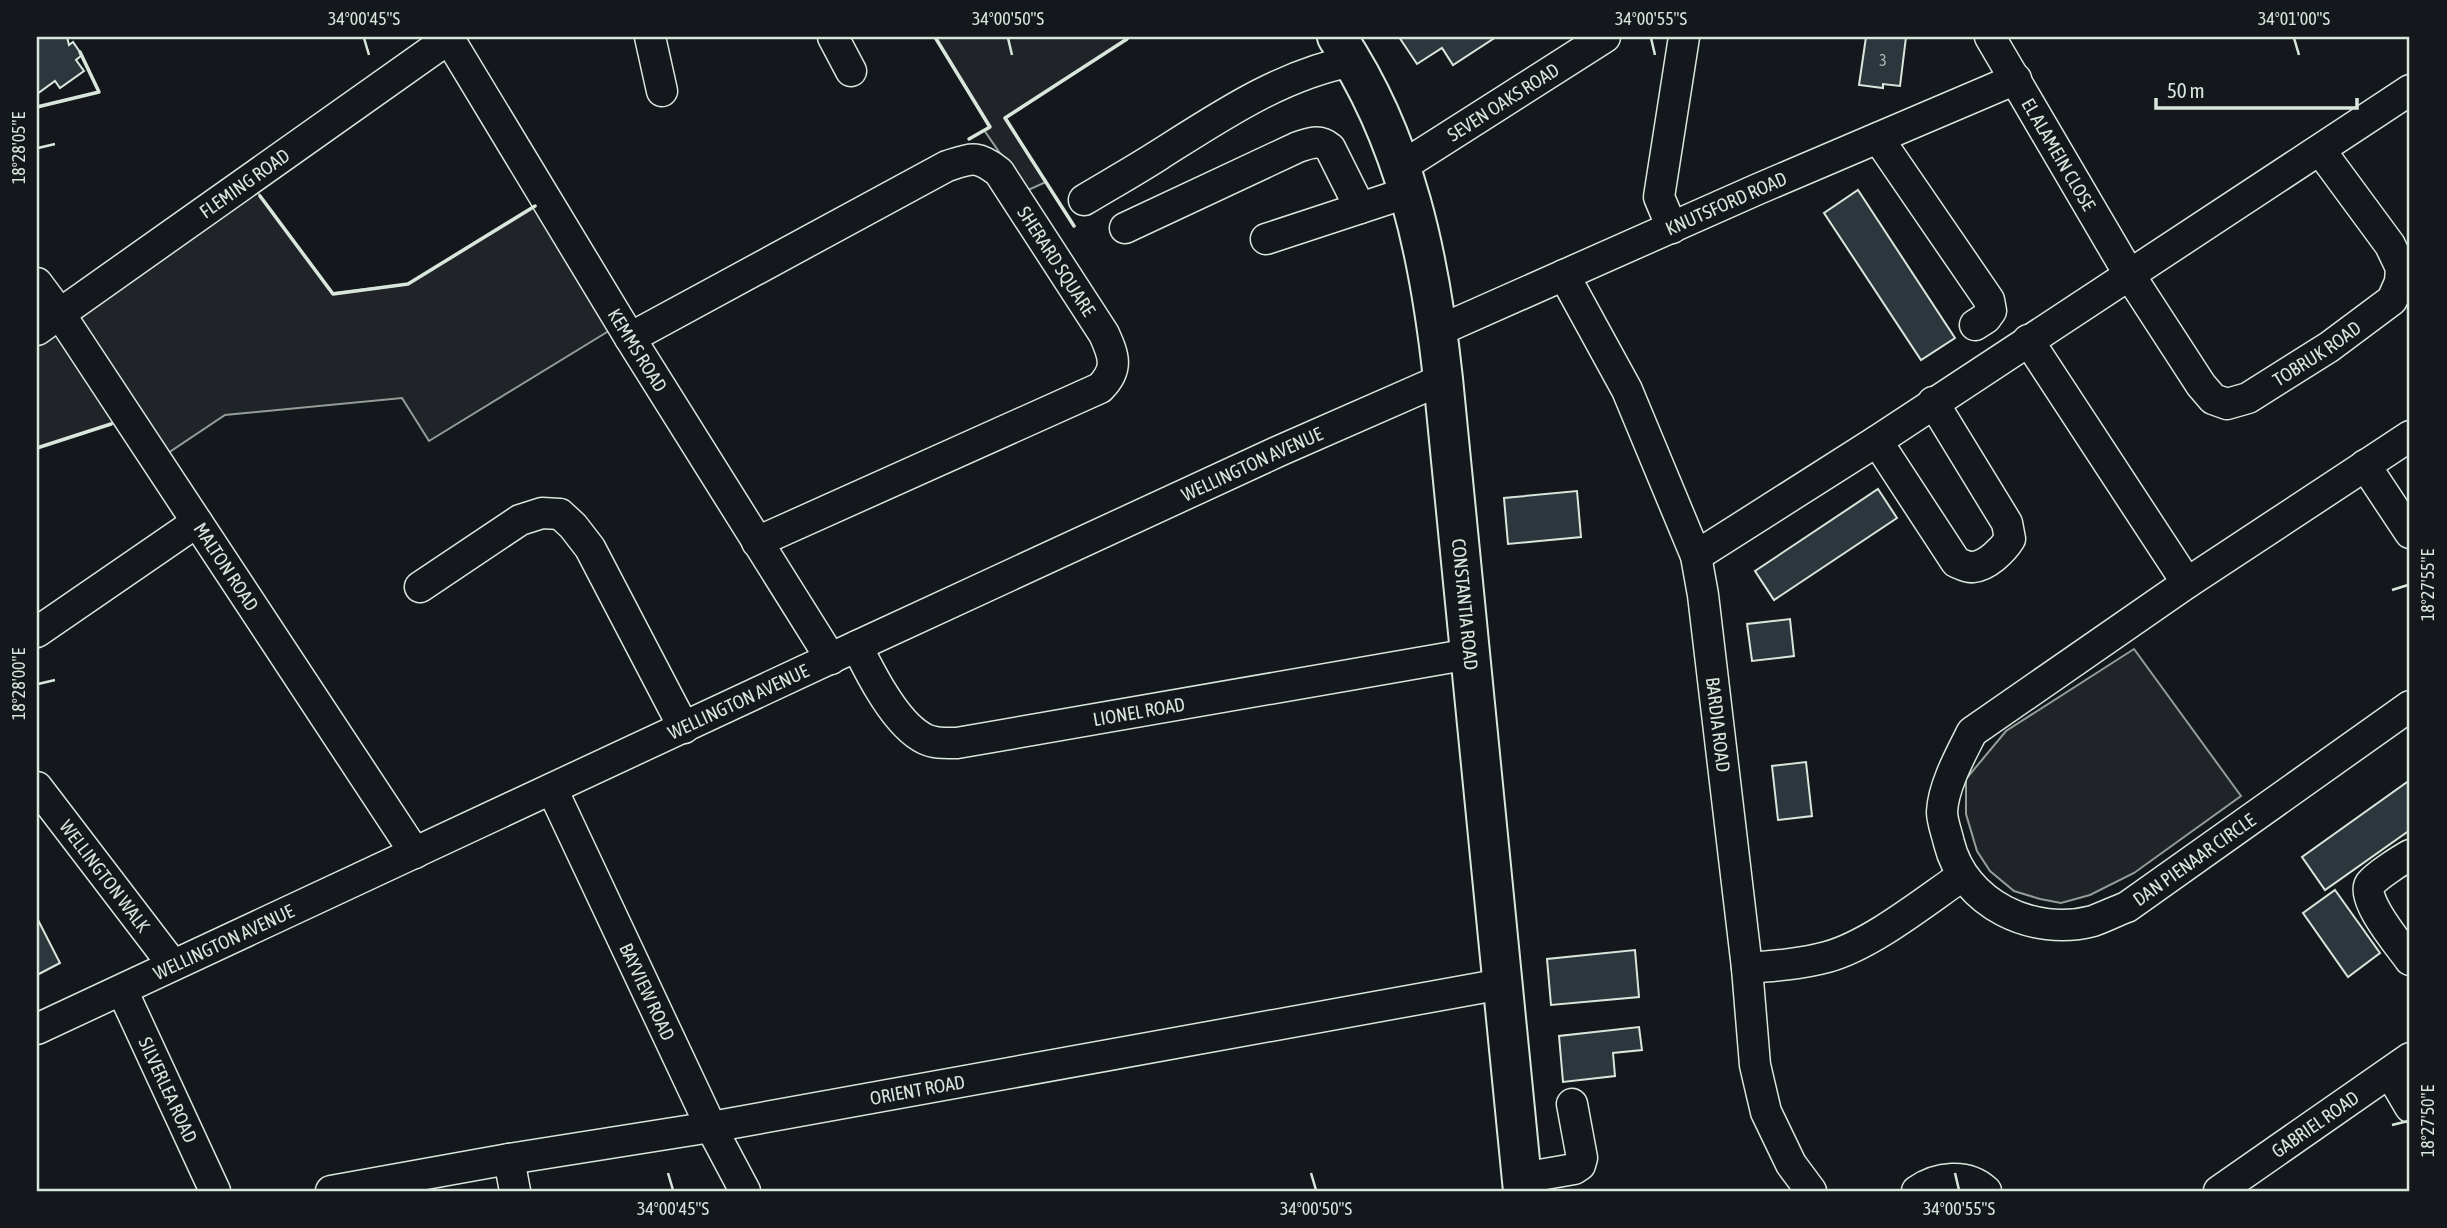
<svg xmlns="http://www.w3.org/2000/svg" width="2447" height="1228" viewBox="0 0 2447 1228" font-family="'Asap Condensed',sans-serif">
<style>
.green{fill:#202428;stroke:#939e99;stroke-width:2}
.building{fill:#2c363c;stroke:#d8e6dc;stroke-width:2}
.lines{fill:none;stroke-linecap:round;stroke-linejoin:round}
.minor-casing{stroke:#d8e6dc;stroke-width:33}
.major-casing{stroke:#d8e6dc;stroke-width:42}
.minor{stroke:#14181c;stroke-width:30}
.major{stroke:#14181c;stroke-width:38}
.wall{stroke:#d8e6dc;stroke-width:3.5}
.ticks{fill:none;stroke:#d8e6dc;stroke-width:2.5}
.labels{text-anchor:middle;stroke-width:5;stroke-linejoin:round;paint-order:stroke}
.number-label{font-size:16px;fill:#adbab4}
.street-label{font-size:19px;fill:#d8e6dc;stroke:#14181c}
.neatline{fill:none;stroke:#d8e6dc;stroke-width:2.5}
.ticks-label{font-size:18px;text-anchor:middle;fill:#d8e6dc}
</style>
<rect width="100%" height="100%" fill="#14181c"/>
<g class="green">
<path d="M 935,37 L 1126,37 L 1127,39 L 1006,118 L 1046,182 L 1026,191 L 984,130 L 989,127 Z"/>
<path d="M 256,190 L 333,293 L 408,284 L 535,206 L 612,329 L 429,441 L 402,398 L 225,415 L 162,457 L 79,320 L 81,315 Z"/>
<path d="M 56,333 L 118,422 L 37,448 L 37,345 Z"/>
<path d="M 2134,649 L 2241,796 L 2134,873 L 2090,895 L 2061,903 L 2040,899 L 2014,891 L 1990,871 L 1977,851 L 1966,814 L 1966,779 L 2006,731 Z"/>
</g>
<g class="building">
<path d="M 37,37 L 67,37 L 69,45 L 73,42 L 82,55 L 76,60 L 84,71 L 60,88 L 55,81 L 37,94 Z"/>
<path d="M 1399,37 L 1496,37 L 1453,65 L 1442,48 L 1417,64 Z"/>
<path d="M 1866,37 L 1906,37 L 1900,86 L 1883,84 L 1883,88 L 1859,85 Z"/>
<path d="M 1858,190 L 1955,338 L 1921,360 L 1824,213 Z"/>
<path d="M 1878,489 L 1897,518 L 1774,600 L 1755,571 Z"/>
<path d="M 1577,491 L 1581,537 L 1508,544 L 1504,498 Z"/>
<path d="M 1790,619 L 1794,656 L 1752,661 L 1747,624 Z"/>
<path d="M 1806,762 L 1812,816 L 1778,820 L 1772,766 Z"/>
<path d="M 2410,780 L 2410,830 L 2325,890 L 2302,857 Z"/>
<path d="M 2335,890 L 2380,953 L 2348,977 L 2303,913 Z"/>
<path d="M 37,918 L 60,963 L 37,975 Z"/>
<path d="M 1635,950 L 1639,997 L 1551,1005 L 1547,959 Z"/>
<path d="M 1639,1027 L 1642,1050 L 1613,1053 L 1615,1076 L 1563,1082 L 1559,1036 Z"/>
</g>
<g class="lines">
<g class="minor-casing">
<g id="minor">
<path id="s1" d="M 448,37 L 630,338 L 831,659"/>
<path d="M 650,37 L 662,91"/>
<path d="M 833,37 L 851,71"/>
<path id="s2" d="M 1990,37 L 2129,274 L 2201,385 L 2213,399 L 2227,404 L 2248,398 L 2329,347 L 2392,300 L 2400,282 L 2401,268 L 2390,245 L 2320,150"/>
<path d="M 1878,138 L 1989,300 L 1991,311 L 1986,318 L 1975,325"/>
<path id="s3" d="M 1401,167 L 1605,37"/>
<path d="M 1084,200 C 1109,185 1134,171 1159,155 C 1219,117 1282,74 1353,61"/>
<path d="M 1125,228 L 1298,147 C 1311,143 1319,139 1330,148 L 1360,208"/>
<path d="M 1672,228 L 1659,197 L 1684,37"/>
<path d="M 1266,239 L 1409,192"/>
<path id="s4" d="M 1564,275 L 1627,390 L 1696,556 L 1703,595 L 1747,968 L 1755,1065 L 1766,1112 L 1791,1164 L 1811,1191"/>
<path id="s5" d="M 37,283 L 60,314 L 415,853"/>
<path id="s6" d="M 37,330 L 451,37"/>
<path id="s7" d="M 1438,331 L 1758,189 L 2016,79"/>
<path id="s8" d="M 630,338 L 947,166 C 973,158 977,155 999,172 L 1104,334 C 1114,356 1119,369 1100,388 L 757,542"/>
<path d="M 2028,340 L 2187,583"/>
<path id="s9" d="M 2410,436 L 2187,583 L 1972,732 C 1961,754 1943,786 1942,812 C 1942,821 1947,834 1949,843 C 1964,904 2033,937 2093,921 C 2104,917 2116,911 2127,907 L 2410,706"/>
<path d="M 1877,441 L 1956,562 C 1961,564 1968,568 1973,567 C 1987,566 2003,550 2010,539 L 2007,523 L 1933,402"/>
<path d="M 2365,465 L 2410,533"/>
<path d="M 1696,556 L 1877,441 L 2410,90"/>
<path d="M 420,587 L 520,520 L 542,513 L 560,514 L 573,526 L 590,548 L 684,728"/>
<path d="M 37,632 L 197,522"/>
<path id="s10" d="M 857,646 C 870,673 896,725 925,739 C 935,744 946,743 957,743 L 1470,654"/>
<path id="s11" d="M 37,787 L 173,965"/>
<path id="s12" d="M 552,789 L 711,1127 L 745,1191"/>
<path d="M 2410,855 C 2401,860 2376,876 2370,884 C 2360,899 2401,947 2410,960"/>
<path d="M 1747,968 C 1774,966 1801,964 1827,957 C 1871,945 1924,902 1962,876"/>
<path id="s13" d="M 122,990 L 215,1191"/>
<path id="s14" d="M 37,1029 L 857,646 L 1279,451 L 1443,379"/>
<path d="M 2390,1073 L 2410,1107"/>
<path d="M 509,1159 L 515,1191"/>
<path d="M 1522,1178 L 1574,1169 L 1580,1165 L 1582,1158 L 1572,1104"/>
<path id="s15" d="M 331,1191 L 509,1159 L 711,1127 L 1502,984"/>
<path d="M 1917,1191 C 1937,1177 1967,1173 1986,1191"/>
<path id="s16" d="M 2219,1191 L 2410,1058"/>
</g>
</g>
<g class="major-casing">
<g id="major">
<path id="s17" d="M 1337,37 C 1406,140 1430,258 1443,379 L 1523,1191"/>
</g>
</g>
<use href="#minor" class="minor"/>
<use href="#major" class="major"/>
<g class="wall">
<path d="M 935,37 L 990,127 L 969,139"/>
<path d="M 37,107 L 99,92 L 80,52"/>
<path d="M 260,196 L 333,294 L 408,284 L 535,206"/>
<path d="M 1074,226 L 1005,118 L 1127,39 L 1126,37"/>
<path d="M 37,448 L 111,424"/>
</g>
</g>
<path class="ticks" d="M 364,38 L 369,55M 1008,38 L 1012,55M 1651,38 L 1655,55M 2294,38 L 2299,55M 38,148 L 55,144M 2392,590 L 2408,585M 38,684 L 55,680M 2392,1125 L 2408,1121M 668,1173 L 673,1190M 1311,1173 L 1316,1190M 1955,1173 L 1959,1190"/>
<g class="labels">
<g class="number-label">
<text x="1883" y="66">3</text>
</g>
<g class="street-label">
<text dy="7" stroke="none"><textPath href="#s3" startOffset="121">SEVEN OAKS ROAD</textPath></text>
<text dy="7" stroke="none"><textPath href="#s2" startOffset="136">EL ALAMEIN CLOSE</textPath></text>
<text dy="7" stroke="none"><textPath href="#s6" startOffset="254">FLEMING ROAD</textPath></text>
<text dy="7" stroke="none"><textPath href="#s7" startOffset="315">KNUTSFORD ROAD</textPath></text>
<text dy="7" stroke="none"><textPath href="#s8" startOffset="523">SHERARD SQUARE</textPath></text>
<text dy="7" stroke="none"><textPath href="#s1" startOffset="366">KEMMS ROAD</textPath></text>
<text dy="7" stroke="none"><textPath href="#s2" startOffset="544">TOBRUK ROAD</textPath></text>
<text dy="7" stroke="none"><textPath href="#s14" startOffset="1340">WELLINGTON AVENUE</textPath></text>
<text dy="7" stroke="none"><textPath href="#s5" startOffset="341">MALTON ROAD</textPath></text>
<text dy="7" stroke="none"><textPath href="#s17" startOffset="588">CONSTANTIA ROAD</textPath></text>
<text dy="7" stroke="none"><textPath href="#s14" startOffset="774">WELLINGTON AVENUE</textPath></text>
<text dy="7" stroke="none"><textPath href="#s10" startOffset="334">LIONEL ROAD</textPath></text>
<text dy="7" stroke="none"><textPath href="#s4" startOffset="481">BARDIA ROAD</textPath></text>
<text dy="7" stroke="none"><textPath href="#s9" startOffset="947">DAN PIENAAR CIRCLE</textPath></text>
<text dy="7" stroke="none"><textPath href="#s11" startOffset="112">WELLINGTON WALK</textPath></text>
<text dy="7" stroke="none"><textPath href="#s14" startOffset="206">WELLINGTON AVENUE</textPath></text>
<text dy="7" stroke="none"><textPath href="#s12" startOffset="224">BAYVIEW ROAD</textPath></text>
<text dy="7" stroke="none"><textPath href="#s13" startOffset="110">SILVERLEA ROAD</textPath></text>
<text dy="7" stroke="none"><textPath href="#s15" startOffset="595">ORIENT ROAD</textPath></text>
<text dy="7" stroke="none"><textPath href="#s16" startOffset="117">GABRIEL ROAD</textPath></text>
</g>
</g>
<rect width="2447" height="1228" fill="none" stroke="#14181c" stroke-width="77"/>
<path d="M2156 98v10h201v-10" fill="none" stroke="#d8e6dc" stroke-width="3.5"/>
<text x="2167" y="98" font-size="21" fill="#d8e6dc" stroke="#14181c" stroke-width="5" paint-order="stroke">50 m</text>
<rect x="38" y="38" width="2370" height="1152" class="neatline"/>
<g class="ticks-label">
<text x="364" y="25">34°00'45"S</text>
<text x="1008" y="25">34°00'50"S</text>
<text x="1651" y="25">34°00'55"S</text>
<text x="2294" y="25">34°01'00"S</text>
<text transform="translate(19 148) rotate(-90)" y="6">18°28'05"E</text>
<text transform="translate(2428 585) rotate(-90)" y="6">18°27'55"E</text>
<text transform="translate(19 684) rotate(-90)" y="6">18°28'00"E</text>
<text transform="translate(2428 1121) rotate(-90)" y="6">18°27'50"E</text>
<text x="673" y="1215">34°00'45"S</text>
<text x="1316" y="1215">34°00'50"S</text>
<text x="1959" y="1215">34°00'55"S</text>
</g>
</svg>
